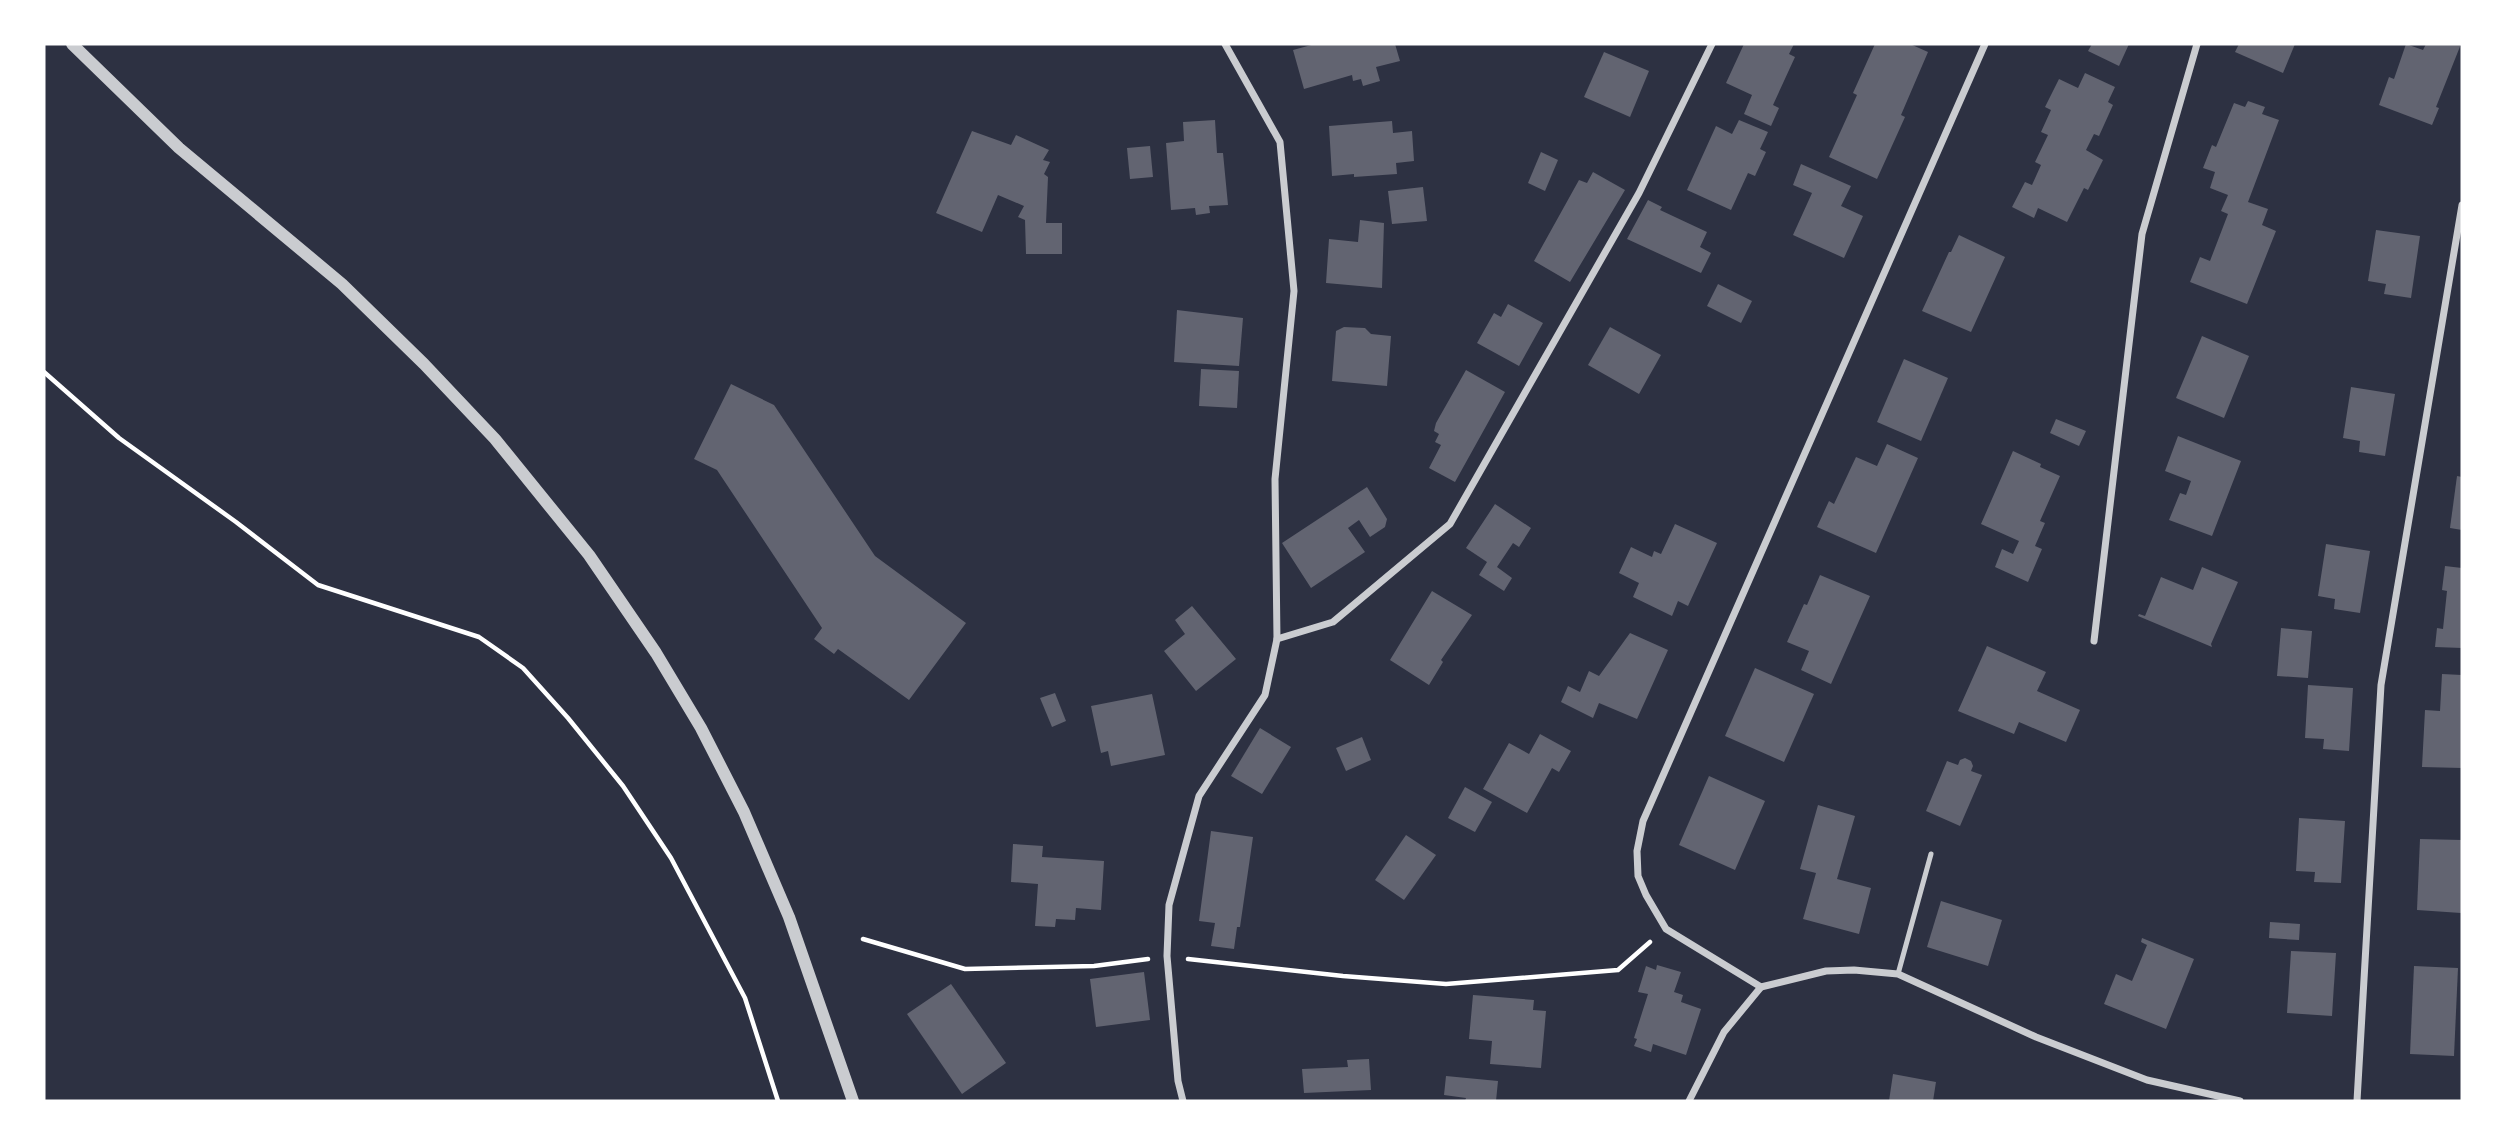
<svg xmlns="http://www.w3.org/2000/svg" width="2506" height="1145" viewBox="0 0 2506 1145" font-family="Lora,serif">
<style>
.building{fill:#626471}
.lines{fill:none;stroke-linecap:round;stroke-linejoin:round}
.path{stroke:#fff;stroke-width:4.5}
.service{stroke:#caccd0;stroke-width:5}
.minor{stroke:#caccd0;stroke-width:7}
.tertiary{stroke:#caccd0;stroke-width:12}
</style>
<rect width="100%" height="100%" fill="#2d3142"/>
<g class="building">
<path d="M 1315,44 L 1395,44 L 1400,61 L 1376,67 L 1380,81 L 1363,86 L 1361,79 L 1353,81 L 1352,75 L 1304,89 L 1293,50 Z"/>
<path d="M 1744,44 L 1794,44 L 1789,54 L 1795,57 L 1773,105 L 1779,108 L 1771,126 L 1744,114 L 1752,95 L 1726,83 Z"/>
<path d="M 1875,44 L 1910,44 L 1928,52 L 1901,115 L 1905,117 L 1877,179 L 1829,157 L 1857,95 L 1853,93 Z"/>
<path d="M 2092,44 L 2129,44 L 2119,66 L 2088,51 Z"/>
<path d="M 2239,44 L 2295,44 L 2283,73 L 2235,52 Z"/>
<path d="M 2406,44 L 2423,50 L 2426,44 L 2461,44 L 2436,107 L 2439,108 L 2432,125 L 2379,105 L 2389,77 L 2394,79 Z"/>
<path d="M 1604,52 L 1649,71 L 1630,117 L 1584,97 Z"/>
<path d="M 2085,73 L 2115,87 L 2108,102 L 2113,105 L 2099,136 L 2094,134 L 2086,150 L 2103,160 L 2088,190 L 2084,188 L 2067,222 L 2038,208 L 2034,218 L 2012,207 L 2025,182 L 2032,185 L 2041,165 L 2035,162 L 2048,135 L 2041,132 L 2051,110 L 2045,107 L 2059,79 L 2078,88 Z"/>
<path d="M 2248,101 L 2265,107 L 2262,114 L 2279,120 L 2248,202 L 2268,209 L 2262,225 L 2276,231 L 2247,304 L 2190,282 L 2200,257 L 2210,261 L 2228,214 L 2221,211 L 2228,195 L 2210,188 L 2215,172 L 2203,168 L 2212,145 L 2216,147 L 2234,103 L 2245,107 Z"/>
<path d="M 1215,120 L 1217,153 L 1223,153 L 1228,205 L 1209,206 L 1210,213 L 1196,215 L 1195,208 L 1171,210 L 1166,143 L 1184,141 L 1183,122 Z"/>
<path d="M 1739,120 L 1768,132 L 1760,149 L 1766,152 L 1755,176 L 1748,173 L 1731,210 L 1687,190 L 1716,126 L 1732,134 Z"/>
<path d="M 1392,121 L 1393,133 L 1412,131 L 1414,161 L 1396,163 L 1397,174 L 1354,177 L 1354,174 L 1332,176 L 1329,126 Z"/>
<path d="M 972,131 L 1011,145 L 1016,135 L 1049,150 L 1043,160 L 1050,162 L 1044,174 L 1048,177 L 1046,223 L 1062,223 L 1062,254 L 1026,254 L 1025,220 L 1018,217 L 1024,206 L 998,195 L 982,232 L 936,213 Z"/>
<path d="M 1150,146 L 1153,177 L 1130,179 L 1127,148 Z"/>
<path d="M 1541,152 L 1558,160 L 1545,191 L 1528,183 Z"/>
<path d="M 1801,164 L 1851,186 L 1841,206 L 1863,216 L 1844,258 L 1793,235 L 1812,193 L 1793,185 Z"/>
<path d="M 1593,172 L 1625,190 L 1570,282 L 1534,261 L 1579,180 L 1587,183 Z"/>
<path d="M 1423,187 L 1427,221 L 1392,224 L 1388,191 Z"/>
<path d="M 1648,200 L 1662,207 L 1660,210 L 1707,232 L 1700,247 L 1711,253 L 1701,273 L 1627,239 Z"/>
<path d="M 1360,220 L 1384,223 L 1382,288 L 1326,283 L 1329,239 L 1358,242 Z"/>
<path d="M 2376,230 L 2420,236 L 2411,298 L 2384,294 L 2386,284 L 2368,281 Z"/>
<path d="M 1959,235 L 2005,257 L 1971,332 L 1922,311 L 1949,252 L 1951,252 Z"/>
<path d="M 1718,284 L 1752,301 L 1741,323 L 1707,306 Z"/>
<path d="M 1508,304 L 1543,323 L 1519,366 L 1477,343 L 1494,313 L 1501,317 Z"/>
<path d="M 1177,310 L 1243,318 L 1239,366 L 1174,362 Z"/>
<path d="M 1344,327 L 1365,328 L 1371,334 L 1391,336 L 1387,386 L 1332,381 L 1336,331 Z"/>
<path d="M 1610,327 L 1661,355 L 1639,394 L 1588,365 Z"/>
<path d="M 2202,336 L 2249,356 L 2224,418 L 2176,398 Z"/>
<path d="M 1904,359 L 1948,378 L 1921,441 L 1877,422 Z"/>
<path d="M 1201,369 L 1239,371 L 1237,408 L 1199,406 Z"/>
<path d="M 1466,370 L 1505,392 L 1455,482 L 1429,468 L 1441,445 L 1435,442 L 1439,434 L 1434,431 L 1436,423 Z"/>
<path d="M 731,384 L 774,405 L 875,556 L 966,623 L 909,700 L 838,649 L 834,654 L 814,639 L 822,628 L 717,470 L 694,459 Z"/>
<path d="M 2351,387 L 2395,394 L 2385,456 L 2359,452 L 2360,441 L 2343,438 Z"/>
<path d="M 2056,419 L 2086,431 L 2079,446 L 2050,433 Z"/>
<path d="M 2178,436 L 2241,461 L 2212,536 L 2169,520 L 2180,493 L 2186,495 L 2191,481 L 2165,471 Z"/>
<path d="M 1887,444 L 1918,458 L 1876,553 L 1817,527 L 1829,501 L 1834,504 L 1856,457 L 1877,466 Z"/>
<path d="M 2013,451 L 2041,464 L 2040,467 L 2060,476 L 2040,521 L 2045,523 L 2035,546 L 2042,549 L 2028,582 L 1995,567 L 2002,549 L 2013,554 L 2019,541 L 1981,524 Z"/>
<path d="M 2457,476 L 2462,477 L 2462,530 L 2450,528 Z"/>
<path d="M 1367,487 L 1387,519 L 1385,527 L 1370,537 L 1359,520 L 1348,528 L 1365,552 L 1311,588 L 1282,543 Z"/>
<path d="M 1495,504 L 1531,528 L 1519,547 L 1513,543 L 1497,567 L 1512,578 L 1504,591 L 1479,575 L 1487,562 L 1466,548 Z"/>
<path d="M 1675,524 L 1717,543 L 1688,606 L 1678,601 L 1672,616 L 1633,597 L 1639,583 L 1619,573 L 1631,547 L 1652,557 L 1654,551 L 1661,554 Z"/>
<path d="M 2326,544 L 2370,551 L 2360,613 L 2334,609 L 2335,599 L 2318,596 Z"/>
<path d="M 2445,566 L 2462,568 L 2462,648 L 2435,647 L 2437,628 L 2443,629 L 2447,591 L 2442,590 Z"/>
<path d="M 2202,567 L 2238,582 L 2211,644 L 2212,647 L 2138,616 L 2139,614 L 2145,616 L 2161,577 L 2193,590 Z"/>
<path d="M 1820,575 L 1870,596 L 1831,684 L 1801,670 L 1809,651 L 1787,642 L 1804,604 L 1807,605 Z"/>
<path d="M 1432,591 L 1472,615 L 1441,660 L 1443,662 L 1429,685 L 1390,660 Z"/>
<path d="M 1192,606 L 1236,659 L 1196,691 L 1164,651 L 1185,634 L 1175,620 Z"/>
<path d="M 2281,628 L 2312,631 L 2308,678 L 2277,676 Z"/>
<path d="M 1630,633 L 1668,650 L 1637,719 L 1599,703 L 1593,718 L 1561,702 L 1568,686 L 1580,692 L 1589,671 L 1599,676 Z"/>
<path d="M 1987,646 L 2046,672 L 2037,691 L 2080,710 L 2066,742 L 2019,722 L 2014,734 L 1958,711 Z"/>
<path d="M 1755,668 L 1814,694 L 1784,762 L 1725,736 Z"/>
<path d="M 2442,674 L 2462,675 L 2462,768 L 2422,767 L 2425,710 L 2440,711 Z"/>
<path d="M 2308,685 L 2353,688 L 2349,751 L 2323,749 L 2324,739 L 2305,738 Z"/>
<path d="M 1055,693 L 1066,721 L 1052,727 L 1040,698 Z"/>
<path d="M 1152,694 L 1165,755 L 1111,766 L 1108,751 L 1101,753 L 1091,706 Z"/>
<path d="M 1260,728 L 1291,747 L 1262,794 L 1231,776 Z"/>
<path d="M 1540,734 L 1571,751 L 1559,772 L 1552,768 L 1527,813 L 1483,789 L 1509,743 L 1529,754 Z"/>
<path d="M 1362,737 L 1371,760 L 1346,771 L 1336,748 Z"/>
<path d="M 1965,758 L 1971,761 L 1973,766 L 1971,771 L 1982,775 L 1960,826 L 1926,811 L 1947,761 L 1958,765 L 1960,760 Z"/>
<path d="M 1709,776 L 1765,801 L 1735,870 L 1679,845 Z"/>
<path d="M 1465,787 L 1492,802 L 1475,832 L 1448,818 Z"/>
<path d="M 1818,805 L 1855,816 L 1837,879 L 1871,888 L 1859,934 L 1803,919 L 1816,873 L 1800,869 Z"/>
<path d="M 2299,818 L 2345,821 L 2341,883 L 2314,882 L 2315,872 L 2296,871 Z"/>
<path d="M 1211,831 L 1253,837 L 1240,927 L 1237,927 L 1234,949 L 1211,946 L 1215,923 L 1199,921 Z"/>
<path d="M 1406,835 L 1436,855 L 1404,900 L 1375,880 Z"/>
<path d="M 2420,839 L 2462,840 L 2461,913 L 2417,910 Z"/>
<path d="M 1013,844 L 1043,846 L 1042,857 L 1104,861 L 1101,910 L 1076,908 L 1075,920 L 1056,919 L 1055,927 L 1035,926 L 1038,884 L 1011,882 Z"/>
<path d="M 1941,901 L 2002,920 L 1988,966 L 1927,947 Z"/>
<path d="M 2270,922 L 2300,924 L 2299,940 L 2269,938 Z"/>
<path d="M 2142,938 L 2194,959 L 2166,1029 L 2104,1004 L 2116,974 L 2132,981 L 2147,945 L 2141,942 Z"/>
<path d="M 2291,951 L 2336,953 L 2332,1016 L 2287,1013 Z"/>
<path d="M 1657,965 L 1681,972 L 1674,992 L 1683,995 L 1681,1002 L 1701,1009 L 1686,1055 L 1653,1044 L 1651,1052 L 1634,1046 L 1637,1039 L 1634,1038 L 1648,994 L 1638,992 L 1646,966 L 1656,970 Z"/>
<path d="M 2414,966 L 2458,968 L 2454,1056 L 2410,1054 Z"/>
<path d="M 1144,972 L 1150,1020 L 1096,1027 L 1090,979 Z"/>
<path d="M 951,984 L 1006,1063 L 962,1094 L 907,1014 Z"/>
<path d="M 1473,995 L 1534,1000 L 1533,1010 L 1546,1011 L 1541,1068 L 1490,1064 L 1492,1041 L 1469,1039 Z"/>
<path d="M 1369,1059 L 1371,1090 L 1304,1093 L 1302,1069 L 1348,1067 L 1347,1060 Z"/>
<path d="M 1893,1074 L 1936,1082 L 1933,1101 L 1889,1101 Z"/>
<path d="M 1446,1076 L 1498,1081 L 1496,1101 L 1465,1101 L 1466,1098 L 1444,1095 Z"/>
</g>
<g class="lines">
<g class="path">
<path d="M 44,372 L 119,438 L 236,522 L 318,585 L 479,637 L 523,668 L 568,718 L 623,786 L 671,858 L 745,998 L 778,1101"/>
<path d="M 863,939 L 965,969 L 1094,966 L 1148,959"/>
<path d="M 1188,959 L 1343,976 L 1446,984 L 1618,970 L 1650,942"/>
</g>
<path class="service" d="M 1898,974 L 1931,854"/>
<g class="minor">
<path d="M 1277,639 L 1333,622 L 1450,524 L 1639,193 L 1712,44"/>
<path d="M 2094,641 L 2142,234 L 2197,44"/>
<path d="M 1761,987 L 1666,929 L 1646,895 L 1638,876 L 1637,851 L 1643,821 L 1985,44"/>
<path d="M 1183,1101 L 1178,1081 L 1167,956 L 1169,905 L 1199,796 L 1265,695 L 1277,639 L 1275,479 L 1294,291 L 1280,142 L 1225,44"/>
<path d="M 1689,1101 L 1724,1032 L 1761,987 L 1826,971 L 1854,970 L 1898,974 L 2036,1037 L 2147,1080 L 2240,1101"/>
<path d="M 2357,1101 L 2381,685 L 2462,205"/>
</g>
<path class="tertiary" d="M 72,44 L 179,148 L 342,284 L 424,364 L 495,439 L 589,555 L 656,653 L 701,728 L 744,812 L 789,917 L 853,1101"/>
</g>
<rect width="2506" height="1145" fill="none" stroke="#ffffff" stroke-width="91"/>
</svg>
